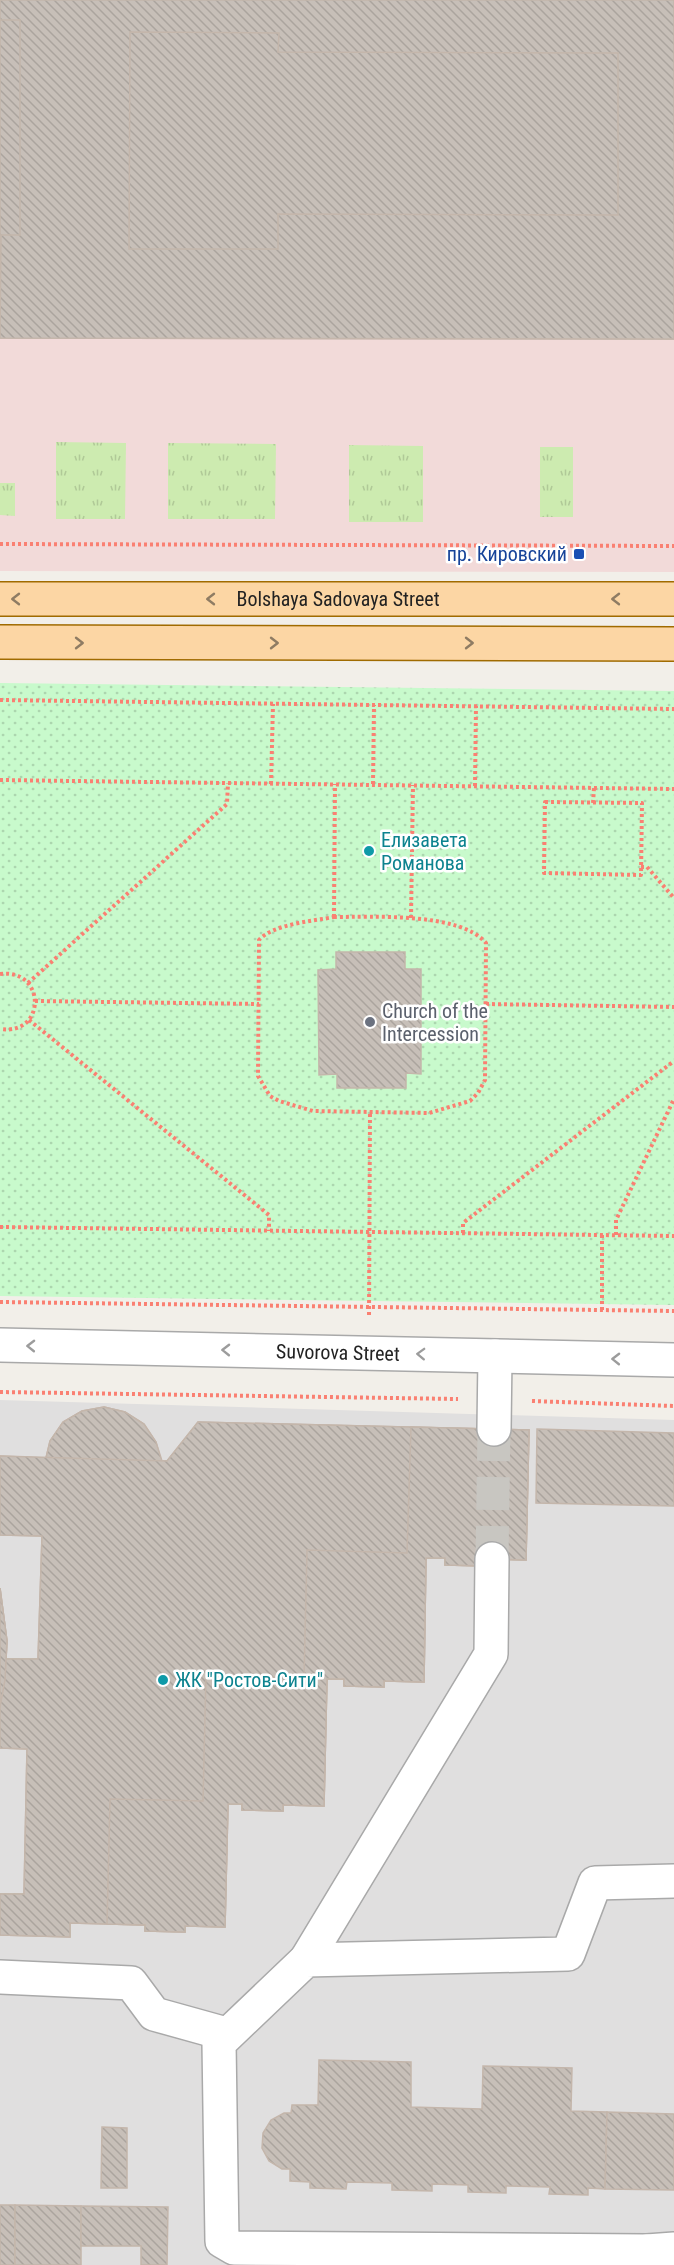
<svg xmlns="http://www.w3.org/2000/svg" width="674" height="2265" viewBox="0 0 674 2265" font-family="'Roboto Condensed',sans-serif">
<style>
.residential{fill:#e0dfdf}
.commercial{fill:#f2dad9}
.grass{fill:url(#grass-tufts)}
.park{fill:url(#park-dots)}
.building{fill:url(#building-back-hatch);stroke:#c4b6ab;stroke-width:1.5}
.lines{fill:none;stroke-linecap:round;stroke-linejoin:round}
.minor-tunnel{stroke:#c8c6c1;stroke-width:33;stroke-dasharray:33 16;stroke-linecap:butt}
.minor-casing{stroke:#a9a9a9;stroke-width:36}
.major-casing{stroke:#a06b00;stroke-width:36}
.path{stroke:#fa8072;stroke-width:4;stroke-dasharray:3 3;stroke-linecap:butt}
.minor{stroke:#fff;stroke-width:33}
.major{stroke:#fcd6a4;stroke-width:33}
.oneway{stroke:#8f7c63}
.oneway2{stroke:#9c9c9c}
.transit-dot{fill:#1a4fb4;stroke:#fff;stroke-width:2}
.culture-dot{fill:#0f9aa8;stroke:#fff;stroke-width:2}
.worship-dot{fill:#6b7280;stroke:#fff;stroke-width:2}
.labels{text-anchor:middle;stroke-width:5;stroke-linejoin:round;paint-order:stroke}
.transit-label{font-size:20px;fill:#164399;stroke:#fff;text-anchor:end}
.street-label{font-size:20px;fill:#222;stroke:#fff}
.culture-label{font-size:20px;fill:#0d838f;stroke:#fff;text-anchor:start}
.worship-label{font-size:20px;fill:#5b616d;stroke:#fff;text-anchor:start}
</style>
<defs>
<pattern id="grass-tufts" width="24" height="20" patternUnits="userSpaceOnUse" patternTransform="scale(1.5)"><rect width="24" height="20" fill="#cdebb0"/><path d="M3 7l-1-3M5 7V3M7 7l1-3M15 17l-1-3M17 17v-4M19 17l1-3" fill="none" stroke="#b0c997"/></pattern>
<pattern id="park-dots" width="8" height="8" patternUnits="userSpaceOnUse" patternTransform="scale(1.5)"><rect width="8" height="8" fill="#c8facc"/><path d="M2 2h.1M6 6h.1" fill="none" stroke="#acd6af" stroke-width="1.8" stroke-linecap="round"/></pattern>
<pattern id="building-back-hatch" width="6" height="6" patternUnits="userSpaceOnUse" patternTransform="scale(1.5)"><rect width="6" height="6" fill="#c7bfb8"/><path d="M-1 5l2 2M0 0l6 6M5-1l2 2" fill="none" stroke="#aba49e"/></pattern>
</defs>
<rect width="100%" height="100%" fill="#f2efe9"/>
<path class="residential" d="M 0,1400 L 674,1420 L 674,2265 L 0,2265 Z"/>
<path class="commercial" d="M 0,0 L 674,0 L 674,572 L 0,571 Z"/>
<g class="grass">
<path d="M 56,442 L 126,443 L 125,519 L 56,519 Z"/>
<path d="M 168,443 L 276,444 L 275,519 L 168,519 Z"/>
<path d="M 349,445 L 423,446 L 423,522 L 349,522 Z"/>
<rect x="540" y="447" width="33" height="70"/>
<path d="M 0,483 L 15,483 L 15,516 L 0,515 Z"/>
</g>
<path class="park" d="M 0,683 L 674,691 L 674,1305 L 0,1296 Z"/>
<g class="building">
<path d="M 0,0 L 674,0 L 674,339 L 0,338 Z"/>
<path d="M 0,0 L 674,0 L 674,339 L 0,338 L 1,235 L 20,235 L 20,20 L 0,20 Z"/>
<path d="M 130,32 L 279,33 L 278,52 L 618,53 L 618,215 L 278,214 L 278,249 L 129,249 Z"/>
<path d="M 336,952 L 405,952 L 405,969 L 421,969 L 421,1074 L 406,1073 L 406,1088 L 337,1088 L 337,1074 L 319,1075 L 318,970 L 336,969 Z"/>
<path d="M 104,1407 L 125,1412 L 144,1424 L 156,1442 L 167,1483 L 169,1505 L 167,1623 L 159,1623 L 150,1640 L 136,1652 L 120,1660 L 101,1663 L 83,1661 L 66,1653 L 52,1641 L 40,1618 L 45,1462 L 50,1441 L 63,1422 L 82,1411 Z"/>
<path d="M 104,1407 L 125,1412 L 144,1424 L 156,1442 L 162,1461 L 167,1461 L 198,1422 L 529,1430 L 526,1560 L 485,1559 L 484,1566 L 445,1565 L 445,1558 L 426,1558 L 424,1682 L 384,1681 L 384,1687 L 344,1686 L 344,1679 L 327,1679 L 324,1806 L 283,1805 L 283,1811 L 242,1810 L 242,1804 L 228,1804 L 225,1927 L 185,1926 L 185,1932 L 145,1931 L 145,1925 L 70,1923 L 70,1937 L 0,1935 L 0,1894 L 24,1894 L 27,1749 L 0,1748 L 0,1588 L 7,1641 L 6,1659 L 38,1659 L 42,1536 L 0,1535 L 0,1456 L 46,1458 L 50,1441 L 63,1422 L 82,1411 Z"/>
<path d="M 198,1422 L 529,1430 L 526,1560 L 485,1559 L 484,1566 L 445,1565 L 445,1558 L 426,1558 L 424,1682 L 384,1681 L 384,1687 L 344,1686 L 344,1679 L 327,1679 L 324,1806 L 283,1805 L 283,1811 L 242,1810 L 242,1804 L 228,1804 L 225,1927 L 185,1926 L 185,1932 L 145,1931 L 145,1925 L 70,1923 L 70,1937 L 0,1935 L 0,1894 L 24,1894 L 27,1749 L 0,1748 L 0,1588 L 7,1641 L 6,1659 L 38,1659 L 42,1536 L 0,1535 L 0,1456 L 167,1461 Z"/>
<path d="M 411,1427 L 529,1430 L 526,1560 L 485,1559 L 484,1566 L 445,1565 L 445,1558 L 426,1558 L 424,1682 L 384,1681 L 384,1687 L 344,1686 L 344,1679 L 327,1679 L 324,1806 L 283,1805 L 283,1811 L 242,1810 L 242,1804 L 228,1804 L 225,1927 L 185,1926 L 185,1932 L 145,1931 L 145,1925 L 107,1924 L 110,1799 L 203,1801 L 206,1675 L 304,1678 L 307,1550 L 407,1553 Z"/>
<path d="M 537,1429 L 674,1433 L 674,1506 L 536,1503 Z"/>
<path d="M 0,1588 L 7,1641 L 5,1680 L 0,1707 Z"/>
<path d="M 319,2060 L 411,2062 L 411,2107 L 482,2109 L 483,2066 L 572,2068 L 571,2111 L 607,2112 L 605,2189 L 588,2188 L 588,2195 L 549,2194 L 550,2187 L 506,2186 L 506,2193 L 468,2192 L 468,2185 L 432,2184 L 432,2191 L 392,2190 L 392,2183 L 347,2182 L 346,2189 L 310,2188 L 310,2182 L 290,2181 L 290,2169 L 282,2169 L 269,2161 L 262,2148 L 263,2133 L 271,2120 L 284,2113 L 291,2113 L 292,2105 L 318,2105 Z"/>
<path d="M 607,2112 L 674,2114 L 674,2190 L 605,2189 Z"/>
<path d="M 102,2127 L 127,2128 L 127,2188 L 101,2188 Z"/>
<rect x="0" y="2205" width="15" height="60"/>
<path d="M 15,2205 L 81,2206 L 81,2265 L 15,2265 Z"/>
<path d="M 81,2206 L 168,2207 L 167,2265 L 141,2265 L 141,2246 L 81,2246 Z"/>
</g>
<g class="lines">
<path class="minor-tunnel" d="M 492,1559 L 494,1429"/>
<g class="minor-casing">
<g id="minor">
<path id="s1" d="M 0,1345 L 674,1360"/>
<path d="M 494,1429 L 495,1356"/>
<path d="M 306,1960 L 491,1654 L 492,1559"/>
<path d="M 0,1977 L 131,1983 L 154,2014 L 226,2034"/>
<path d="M 647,2251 L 674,2249"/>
<path d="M 648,2265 L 647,2251 L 234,2248 L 222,2241 L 219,2043 L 306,1960 L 568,1954 L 595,1883 L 674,1881"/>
</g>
</g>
<g class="major-casing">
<g id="major">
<path id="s2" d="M 0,599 L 674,599"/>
<path d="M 0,642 L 674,644"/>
</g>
</g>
<g class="path">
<path d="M 0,544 L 674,546"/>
<path d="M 0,700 L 674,709"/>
<path d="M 0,780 L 674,789"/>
<path d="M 271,784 L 273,704"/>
<path d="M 373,784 L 374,705"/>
<path d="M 475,786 L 476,706"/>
<path d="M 545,802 L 642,803 L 641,875 L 544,873 Z"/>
<path d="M 593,803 L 594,788"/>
<path d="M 641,867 L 647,867 L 674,898"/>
<path d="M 334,917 C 372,917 460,912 486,943 L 485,1080 L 478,1093 L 470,1101 L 429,1113 L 313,1111 L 279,1101 L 270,1096 L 258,1076 L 259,940 C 273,924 313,921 334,917 Z"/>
<path d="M 334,917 L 335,784"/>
<path d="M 411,918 L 413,785"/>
<path d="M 0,974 C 46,968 47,1036 0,1029"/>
<path d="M 28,983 L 227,804 L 228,783"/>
<path d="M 35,1001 L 259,1004"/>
<path d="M 486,1004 L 674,1007"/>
<path d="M 29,1020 L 269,1215 L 269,1231"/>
<path d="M 0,1227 L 674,1236"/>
<path d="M 463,1233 L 463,1223 L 674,1061"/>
<path d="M 616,1235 L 616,1220 L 674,1099"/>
<path d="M 0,1302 L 674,1311"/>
<path d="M 602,1310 L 602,1235"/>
<path d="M 369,1315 L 370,1112"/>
<path d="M 0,1392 L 458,1399"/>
<path d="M 532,1401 L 674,1406"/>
</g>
<use href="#minor" class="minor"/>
<use href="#major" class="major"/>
</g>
<defs><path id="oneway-chevron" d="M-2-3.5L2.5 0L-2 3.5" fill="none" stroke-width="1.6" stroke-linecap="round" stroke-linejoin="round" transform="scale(1.5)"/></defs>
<g class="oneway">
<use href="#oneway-chevron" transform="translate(16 599) rotate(180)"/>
<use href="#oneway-chevron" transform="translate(211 599) rotate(180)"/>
<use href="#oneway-chevron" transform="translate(616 599) rotate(-180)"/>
<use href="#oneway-chevron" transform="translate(79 643)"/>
<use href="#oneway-chevron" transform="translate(274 643)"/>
<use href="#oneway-chevron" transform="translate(469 643)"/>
</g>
<g class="oneway2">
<use href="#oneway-chevron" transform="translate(31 1346) rotate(-179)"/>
<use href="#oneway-chevron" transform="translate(226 1350) rotate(-179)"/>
<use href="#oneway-chevron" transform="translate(421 1354) rotate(-178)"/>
<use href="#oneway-chevron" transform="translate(616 1359) rotate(-179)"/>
</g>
<rect class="transit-dot" x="573" y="548" width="12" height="12" rx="3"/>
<g class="culture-dot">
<circle cx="369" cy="851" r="6"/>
<circle cx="163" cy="1680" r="6"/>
</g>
<circle class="worship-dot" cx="370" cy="1022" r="6"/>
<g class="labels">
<g class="transit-label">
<text x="567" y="561">пр. Кировский</text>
</g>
<g class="street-label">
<text dy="7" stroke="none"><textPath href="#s2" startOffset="338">Bolshaya Sadovaya Street</textPath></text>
<text dy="7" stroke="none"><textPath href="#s1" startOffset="338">Suvorova Street</textPath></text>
</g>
<g class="culture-label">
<text x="381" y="847">Елизавета<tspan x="381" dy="23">Романова</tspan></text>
<text x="175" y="1687">ЖК "Ростов-Сити"</text>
</g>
<g class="worship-label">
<text x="382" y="1018">Church of the<tspan x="382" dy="23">Intercession</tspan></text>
</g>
</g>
</svg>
